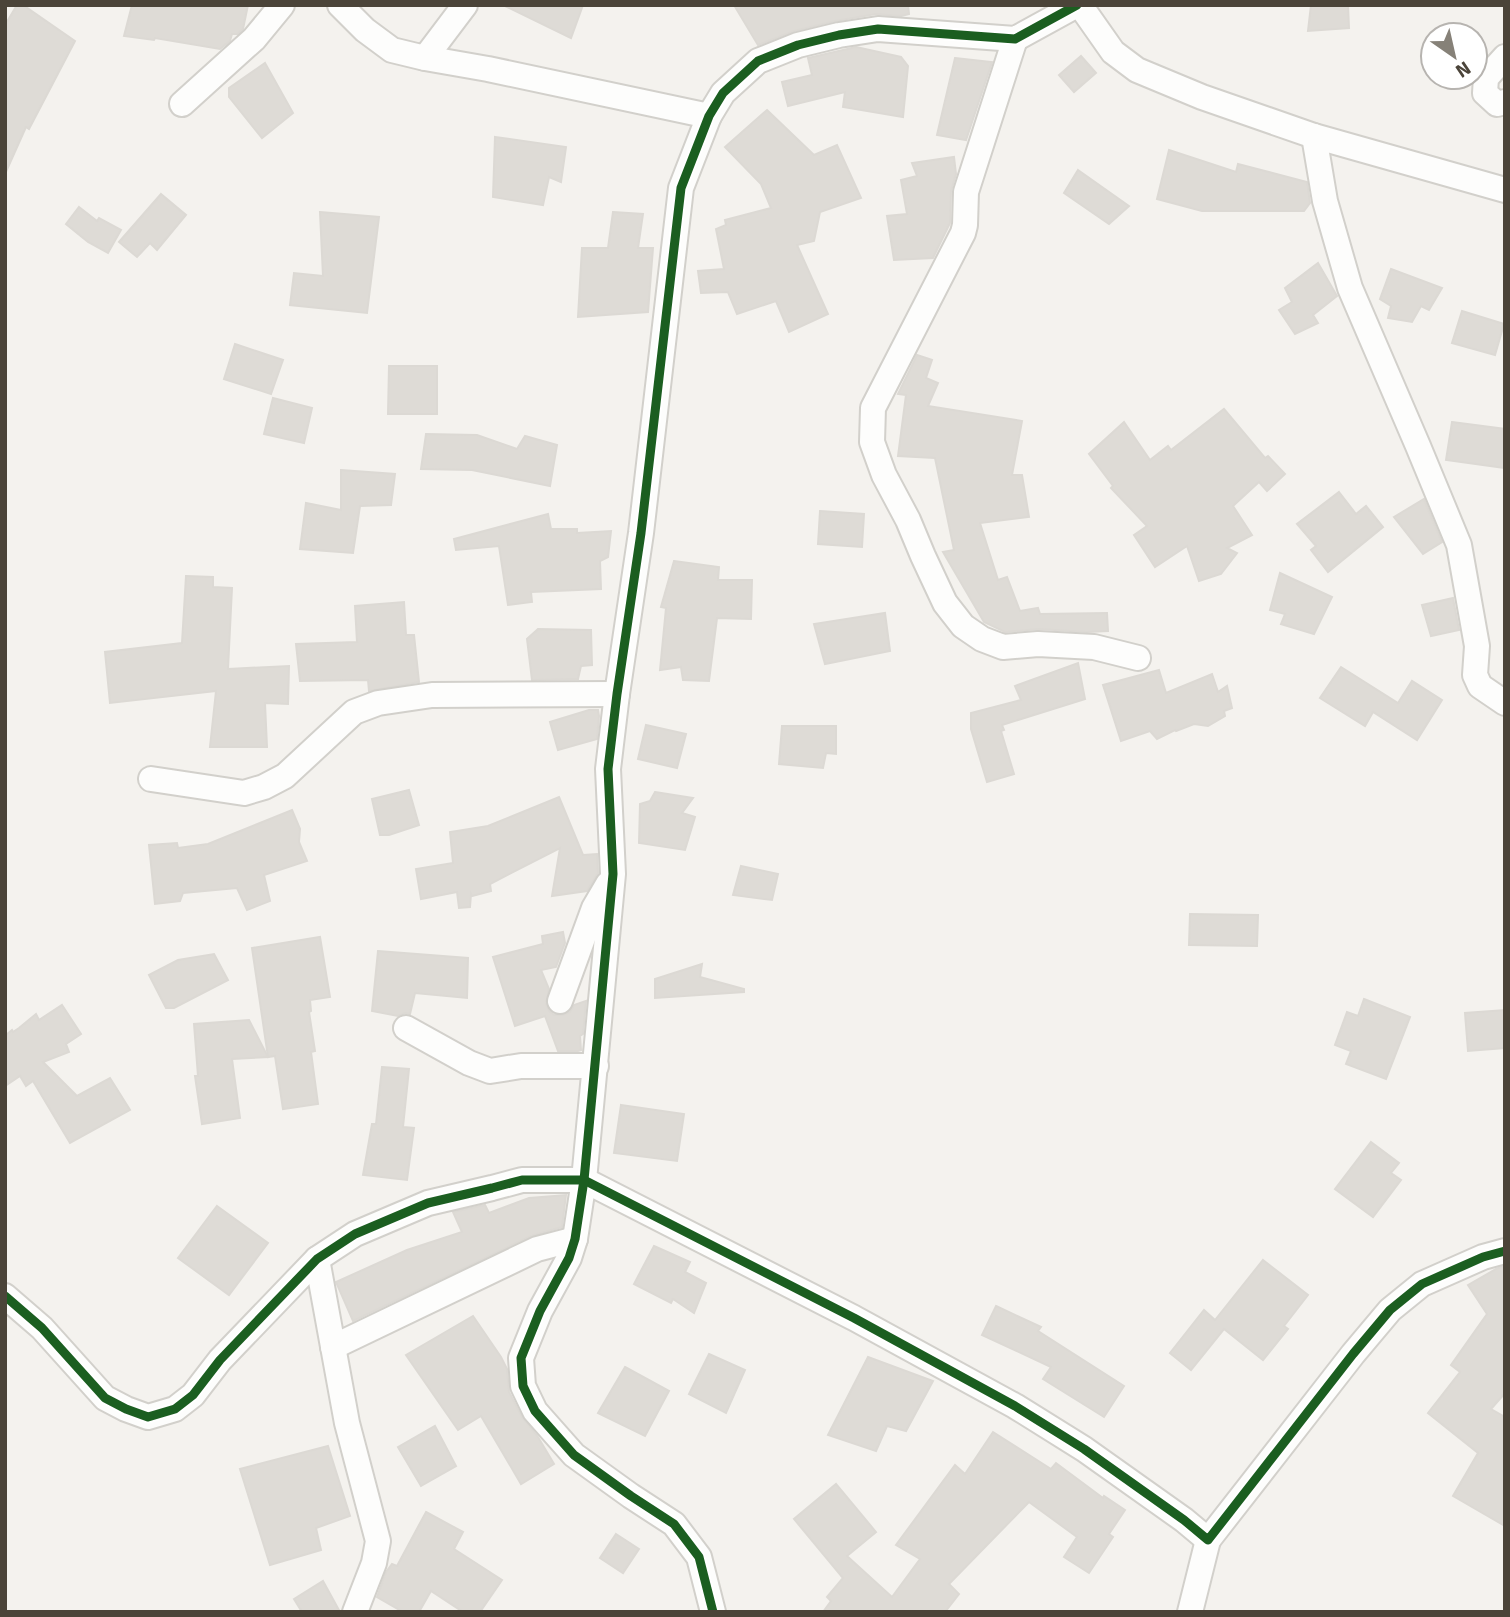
<svg xmlns="http://www.w3.org/2000/svg" width="1510" height="1617" viewBox="0 0 1510 1617" font-family="Signika,sans-serif">
<style>
.building{fill:#dedbd6;stroke:#dcd9d4;stroke-width:2}
.lines{fill:none;stroke-linecap:round;stroke-linejoin:round}
.minor-casing{stroke:#d2d0cb;stroke-width:28}
.minor{stroke:#fdfdfc;stroke-width:24}
.cycleway-casing{stroke:#fff;stroke-width:13}
.cycleway{stroke:#1b5e20;stroke-width:9}
</style>
<rect width="100%" height="100%" fill="#f4f2ee"/>
<g class="building">
<path d="M 17,5 L 23,5 L 75,41 L 29,129 L 26,127 L 5,174 L 5,25 Z"/>
<path d="M 132,5 L 248,5 L 243,29 L 238,34 L 232,34 L 230,41 L 220,49 L 155,38 L 154,40 L 124,36 Z"/>
<path d="M 503,5 L 583,5 L 571,38 Z"/>
<path d="M 734,5 L 908,5 L 909,14 L 901,16 L 876,14 L 835,21 L 794,31 L 758,45 Z"/>
<path d="M 1311,5 L 1348,5 L 1349,28 L 1308,31 Z"/>
<path d="M 856,47 L 901,57 L 908,66 L 903,117 L 843,107 L 845,92 L 788,106 L 782,82 L 812,75 L 808,58 Z"/>
<path d="M 1081,56 L 1096,73 L 1074,92 L 1059,75 Z"/>
<path d="M 955,58 L 992,62 L 966,140 L 937,135 Z"/>
<path d="M 265,63 L 293,113 L 262,138 L 229,97 L 229,88 Z"/>
<path d="M 767,110 L 814,155 L 837,145 L 861,198 L 820,212 L 814,241 L 797,245 L 828,314 L 789,332 L 776,301 L 737,314 L 728,292 L 701,293 L 698,271 L 724,269 L 716,229 L 726,225 L 725,220 L 771,208 L 761,184 L 725,147 Z"/>
<path d="M 495,137 L 566,147 L 561,182 L 549,177 L 543,205 L 493,197 Z"/>
<path d="M 1169,150 L 1236,172 L 1238,164 L 1307,182 L 1310,203 L 1304,211 L 1202,211 L 1157,199 Z"/>
<path d="M 954,157 L 956,174 L 951,191 L 950,223 L 933,258 L 894,260 L 887,216 L 907,214 L 901,180 L 917,176 L 912,163 Z"/>
<path d="M 1078,170 L 1129,206 L 1109,224 L 1064,193 Z"/>
<path d="M 161,194 L 186,215 L 157,250 L 150,243 L 137,257 L 119,242 Z"/>
<path d="M 79,207 L 97,221 L 99,218 L 121,230 L 108,253 L 88,242 L 66,224 Z"/>
<path d="M 320,212 L 379,217 L 367,313 L 290,305 L 294,273 L 323,276 Z"/>
<path d="M 613,212 L 643,214 L 638,248 L 653,248 L 648,312 L 578,317 L 582,248 L 608,248 Z"/>
<path d="M 1318,263 L 1337,296 L 1313,315 L 1318,323 L 1295,334 L 1279,310 L 1292,302 L 1285,288 Z"/>
<path d="M 1391,269 L 1442,288 L 1429,310 L 1421,306 L 1412,322 L 1388,318 L 1391,306 L 1380,299 Z"/>
<path d="M 1462,311 L 1504,324 L 1495,355 L 1452,343 Z"/>
<path d="M 235,344 L 283,360 L 271,394 L 224,379 Z"/>
<path d="M 917,355 L 932,360 L 926,378 L 938,383 L 928,406 L 1022,421 L 1012,475 L 1022,475 L 1029,517 L 980,523 L 998,580 L 1007,577 L 1020,611 L 1038,608 L 1040,614 L 1107,613 L 1108,631 L 1087,632 L 1039,629 L 1005,632 L 984,622 L 943,552 L 954,550 L 935,458 L 898,456 L 906,395 L 898,394 Z"/>
<path d="M 389,366 L 437,366 L 437,414 L 388,414 Z"/>
<path d="M 273,398 L 312,408 L 304,443 L 264,434 Z"/>
<path d="M 1224,409 L 1265,458 L 1268,456 L 1285,474 L 1267,491 L 1259,482 L 1233,506 L 1252,535 L 1227,548 L 1237,553 L 1221,574 L 1199,581 L 1187,546 L 1155,567 L 1134,535 L 1147,526 L 1111,488 L 1113,486 L 1089,454 L 1124,422 L 1150,460 L 1168,446 L 1171,450 Z"/>
<path d="M 1452,422 L 1505,429 L 1505,468 L 1446,460 Z"/>
<path d="M 426,434 L 477,435 L 517,449 L 525,436 L 557,445 L 550,486 L 472,470 L 421,469 Z"/>
<path d="M 341,470 L 395,474 L 391,505 L 360,506 L 353,553 L 300,549 L 306,503 L 341,510 Z"/>
<path d="M 1339,492 L 1356,514 L 1366,506 L 1383,527 L 1328,572 L 1311,550 L 1316,546 L 1297,524 Z"/>
<path d="M 1424,499 L 1442,542 L 1423,554 L 1394,517 Z"/>
<path d="M 820,511 L 864,514 L 862,547 L 818,544 Z"/>
<path d="M 548,514 L 551,529 L 577,529 L 577,533 L 611,531 L 608,557 L 600,561 L 601,589 L 531,592 L 532,602 L 508,605 L 499,546 L 456,550 L 454,539 Z"/>
<path d="M 674,561 L 719,567 L 718,580 L 752,580 L 751,619 L 717,618 L 709,681 L 683,680 L 681,667 L 660,670 L 666,608 L 661,607 Z"/>
<path d="M 1280,573 L 1332,597 L 1314,634 L 1281,624 L 1285,614 L 1270,610 Z"/>
<path d="M 186,576 L 213,577 L 213,587 L 232,588 L 228,669 L 289,666 L 288,704 L 265,703 L 267,747 L 210,747 L 216,691 L 110,703 L 105,652 L 182,643 Z"/>
<path d="M 1453,598 L 1459,630 L 1431,636 L 1422,605 Z"/>
<path d="M 404,602 L 406,635 L 414,635 L 419,682 L 369,691 L 368,680 L 300,681 L 296,644 L 357,642 L 355,606 Z"/>
<path d="M 885,613 L 890,651 L 825,664 L 814,624 Z"/>
<path d="M 538,629 L 591,630 L 592,665 L 581,666 L 578,679 L 532,680 L 527,639 Z"/>
<path d="M 1078,663 L 1085,699 L 1002,725 L 1004,730 L 1001,731 L 1014,774 L 987,782 L 971,729 L 971,713 L 1021,700 L 1015,686 Z"/>
<path d="M 1341,667 L 1398,703 L 1412,681 L 1442,700 L 1417,740 L 1373,712 L 1365,726 L 1320,698 Z"/>
<path d="M 1159,670 L 1166,693 L 1212,674 L 1218,692 L 1227,686 L 1232,708 L 1224,711 L 1225,716 L 1208,726 L 1194,724 L 1176,731 L 1175,730 L 1157,739 L 1150,731 L 1121,741 L 1103,685 Z"/>
<path d="M 589,710 L 598,710 L 599,716 L 597,739 L 558,750 L 550,722 Z"/>
<path d="M 646,725 L 686,734 L 677,768 L 638,759 Z"/>
<path d="M 782,726 L 836,726 L 836,754 L 826,753 L 823,768 L 779,764 Z"/>
<path d="M 409,790 L 419,825 L 389,835 L 380,835 L 372,799 Z"/>
<path d="M 655,792 L 693,798 L 682,813 L 695,817 L 685,850 L 639,843 L 640,804 L 650,801 Z"/>
<path d="M 559,797 L 583,855 L 597,854 L 598,873 L 587,891 L 552,896 L 560,848 L 490,884 L 491,891 L 472,896 L 471,894 L 470,907 L 459,908 L 457,892 L 421,899 L 416,869 L 453,863 L 450,832 L 488,826 Z"/>
<path d="M 292,810 L 300,829 L 299,842 L 307,861 L 264,875 L 270,901 L 247,910 L 237,888 L 183,893 L 180,901 L 155,904 L 149,845 L 177,843 L 178,848 L 208,844 Z"/>
<path d="M 741,866 L 778,874 L 772,900 L 733,895 Z"/>
<path d="M 1190,914 L 1258,915 L 1257,946 L 1189,945 Z"/>
<path d="M 563,932 L 565,943 L 556,967 L 541,970 L 549,989 L 546,1004 L 549,1011 L 554,1015 L 563,1015 L 570,1012 L 574,1005 L 586,1001 L 583,1034 L 580,1036 L 581,1050 L 578,1051 L 558,1051 L 545,1016 L 515,1026 L 493,957 L 543,944 L 542,936 Z"/>
<path d="M 320,937 L 330,997 L 310,1000 L 311,1011 L 309,1012 L 315,1051 L 311,1052 L 318,1104 L 283,1109 L 275,1056 L 268,1057 L 252,948 Z"/>
<path d="M 378,951 L 468,958 L 467,998 L 415,993 L 410,1014 L 405,1013 L 398,1016 L 372,1011 Z"/>
<path d="M 214,954 L 228,980 L 174,1008 L 166,1008 L 149,975 L 178,960 Z"/>
<path d="M 702,964 L 700,977 L 744,989 L 744,992 L 655,998 L 655,979 Z"/>
<path d="M 1364,999 L 1410,1017 L 1386,1079 L 1346,1064 L 1351,1051 L 1335,1045 L 1347,1012 L 1358,1016 Z"/>
<path d="M 62,1005 L 81,1034 L 66,1044 L 69,1052 L 43,1062 L 77,1096 L 110,1078 L 130,1110 L 70,1143 L 33,1081 L 26,1086 L 20,1076 L 5,1086 L 6,1035 L 12,1030 L 13,1032 L 19,1028 L 36,1014 L 39,1020 Z"/>
<path d="M 1505,1010 L 1505,1048 L 1468,1051 L 1465,1013 Z"/>
<path d="M 249,1020 L 268,1057 L 232,1059 L 240,1118 L 202,1124 L 195,1076 L 198,1076 L 194,1024 Z"/>
<path d="M 382,1067 L 409,1069 L 403,1127 L 414,1128 L 407,1180 L 363,1175 L 372,1124 L 376,1124 Z"/>
<path d="M 621,1105 L 684,1114 L 677,1161 L 614,1153 Z"/>
<path d="M 1371,1142 L 1399,1163 L 1391,1173 L 1401,1180 L 1373,1217 L 1335,1189 Z"/>
<path d="M 566,1195 L 562,1227 L 531,1236 L 353,1321 L 336,1282 L 407,1250 L 462,1232 L 453,1212 L 485,1205 L 489,1213 L 529,1198 Z"/>
<path d="M 217,1206 L 268,1243 L 229,1295 L 178,1258 Z"/>
<path d="M 654,1246 L 690,1262 L 685,1272 L 706,1283 L 694,1313 L 673,1299 L 671,1303 L 634,1284 Z"/>
<path d="M 1263,1260 L 1308,1295 L 1284,1326 L 1288,1329 L 1263,1360 L 1224,1329 L 1191,1370 L 1170,1353 L 1204,1310 L 1215,1320 Z"/>
<path d="M 1505,1266 L 1505,1393 L 1491,1409 L 1505,1417 L 1505,1526 L 1453,1496 L 1478,1453 L 1428,1413 L 1460,1372 L 1451,1365 L 1487,1314 L 1468,1285 L 1496,1269 Z"/>
<path d="M 996,1306 L 1041,1327 L 1038,1331 L 1124,1386 L 1104,1417 L 1043,1379 L 1051,1367 L 982,1335 Z"/>
<path d="M 473,1316 L 501,1357 L 507,1369 L 509,1392 L 522,1417 L 538,1437 L 554,1464 L 521,1484 L 481,1416 L 458,1430 L 406,1355 Z"/>
<path d="M 709,1354 L 745,1370 L 726,1413 L 689,1394 Z"/>
<path d="M 868,1357 L 933,1381 L 906,1431 L 887,1426 L 876,1451 L 828,1435 Z"/>
<path d="M 625,1367 L 669,1391 L 645,1436 L 598,1413 Z"/>
<path d="M 435,1426 L 456,1466 L 421,1486 L 398,1447 Z"/>
<path d="M 993,1432 L 1051,1469 L 1056,1463 L 1103,1498 L 1104,1496 L 1125,1510 L 1109,1534 L 1113,1537 L 1089,1573 L 1064,1557 L 1077,1537 L 1029,1502 L 949,1584 L 959,1594 L 945,1612 L 823,1612 L 831,1601 L 827,1597 L 843,1578 L 794,1519 L 836,1484 L 876,1532 L 847,1556 L 892,1597 L 920,1559 L 896,1545 L 955,1465 L 965,1474 Z"/>
<path d="M 328,1446 L 350,1516 L 316,1528 L 321,1550 L 270,1565 L 240,1469 Z"/>
<path d="M 426,1512 L 463,1532 L 454,1549 L 502,1580 L 480,1612 L 463,1612 L 431,1591 L 419,1612 L 403,1612 L 377,1597 L 386,1572 L 392,1564 L 397,1566 Z"/>
<path d="M 616,1534 L 639,1549 L 623,1573 L 600,1558 Z"/>
<path d="M 323,1581 L 340,1612 L 302,1612 L 294,1599 Z"/>
</g>
<g class="lines">
<g class="minor-casing">
<g id="minor">
<path d="M 340,5 L 365,30 L 392,50 L 425,58 L 488,69 L 709,116"/>
<path d="M 1080,5 L 1113,52 L 1137,70 L 1202,97 L 1314,136 L 1505,190"/>
<path d="M 1015,39 L 966,192 L 965,225 L 963,233 L 873,408 L 872,442 L 884,475 L 908,520 L 923,556 L 945,603 L 963,626 L 982,639 L 1003,647 L 1038,644 L 1094,647 L 1138,658"/>
<path d="M 1505,57 L 1486,78 L 1485,93 L 1497,104 L 1505,102"/>
<path d="M 425,58 L 465,5"/>
<path d="M 182,104 L 254,39 L 282,5"/>
<path d="M 1314,136 L 1325,201 L 1350,288 L 1418,446 L 1459,545 L 1477,646 L 1475,675 L 1480,686 L 1505,703"/>
<path d="M 151,779 L 244,793 L 264,787 L 285,776 L 354,712 L 378,703 L 432,695 L 617,694"/>
<path d="M 560,1001 L 594,908 L 608,884"/>
<path d="M 406,1028 L 469,1063 L 490,1071 L 521,1066 L 596,1066"/>
<path d="M 317,1259 L 347,1423 L 378,1541 L 374,1563 L 355,1612"/>
<path d="M 5,1296 L 42,1328 L 105,1398 L 126,1409 L 148,1417 L 175,1409 L 193,1395 L 220,1360 L 317,1259 L 355,1234 L 428,1203 L 492,1188 L 522,1180 L 584,1180 L 854,1318 L 1015,1406 L 1084,1449 L 1184,1520 L 1208,1540 L 1353,1354 L 1390,1310 L 1422,1284 L 1483,1257 L 1505,1251"/>
<path d="M 333,1347 L 537,1249 L 575,1239"/>
<path d="M 713,1612 L 699,1557 L 674,1524 L 631,1496 L 574,1455 L 535,1411 L 523,1386 L 521,1358 L 540,1311 L 569,1258 L 575,1239 L 584,1180 L 613,874 L 608,769 L 617,694 L 641,533 L 681,188 L 709,116 L 723,93 L 758,61 L 798,45 L 839,35 L 878,29 L 1015,39 L 1077,5"/>
<path d="M 1190,1612 L 1208,1540"/>
</g>
</g>
<use href="#minor" class="minor"/>
<g class="cycleway-casing">
<g id="cycleway">
<path d="M 5,1296 L 42,1328 L 105,1398 L 126,1409 L 148,1417 L 175,1409 L 193,1395 L 220,1360 L 317,1259 L 355,1234 L 428,1203 L 492,1188 L 522,1180 L 584,1180 L 854,1318 L 1015,1406 L 1084,1449 L 1184,1520 L 1208,1540 L 1353,1354 L 1390,1310 L 1422,1284 L 1483,1257 L 1505,1251"/>
<path d="M 713,1612 L 699,1557 L 674,1524 L 631,1496 L 574,1455 L 535,1411 L 523,1386 L 521,1358 L 540,1311 L 569,1258 L 575,1239 L 584,1180 L 613,874 L 608,769 L 617,694 L 641,533 L 681,188 L 709,116 L 723,93 L 758,61 L 798,45 L 839,35 L 878,29 L 1015,39 L 1077,5"/>
</g>
</g>
<use href="#cycleway" class="cycleway"/>
</g>
<rect width="1510" height="1617" fill="none" stroke="#4b4439" stroke-width="14"/>
<g transform="translate(1454 56) rotate(146)"><circle r="33" fill="#ffffff" stroke="#b7b4b0" stroke-width="2"/>
<path d="M0-5L12 26L0 18L-12 26Z" fill="#868178"/>
<text y="-10" font-size="19" font-weight="bold" text-anchor="middle" fill="#4b4439">N</text>
</g>
</svg>
